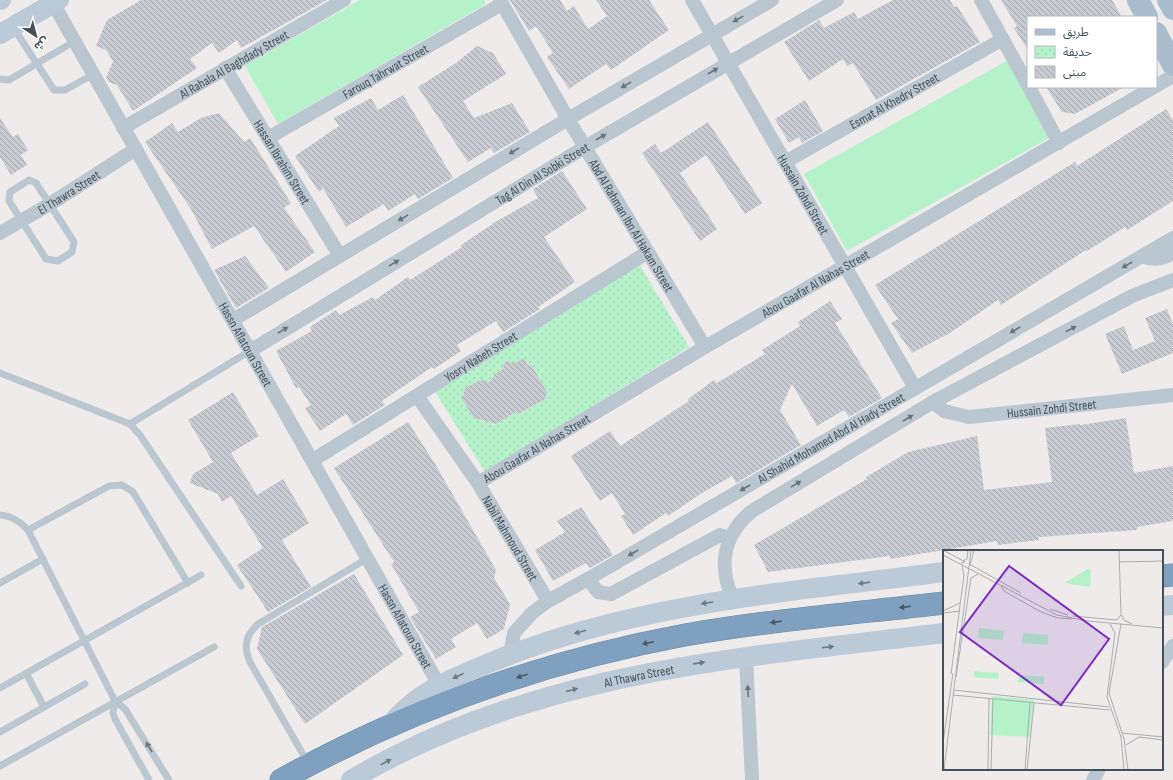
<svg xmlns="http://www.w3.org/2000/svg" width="1173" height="780" viewBox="0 0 1173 780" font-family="'Sofia Sans Condensed','Noto Sans Arabic',sans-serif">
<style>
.grass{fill:#b5f1c9}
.park{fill:url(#park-dots);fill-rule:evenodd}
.building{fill:url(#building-back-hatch)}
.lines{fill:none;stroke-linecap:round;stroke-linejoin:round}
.highway-casing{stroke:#6a8cab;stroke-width:23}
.lane{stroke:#bbc7d0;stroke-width:7}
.street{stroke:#bbc7d0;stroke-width:14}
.secondary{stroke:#bccad7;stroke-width:20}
.primary{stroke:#a9bdcd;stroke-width:22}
.highway{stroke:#7fa1bf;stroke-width:22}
.oneway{fill:#67747d}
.oneway2{fill:#6d7b86}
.oneway3{fill:#495864}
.labels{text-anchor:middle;stroke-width:3;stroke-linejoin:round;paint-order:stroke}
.street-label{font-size:13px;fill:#43505a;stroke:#fff}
.inset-road{fill:none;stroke:#aaadb1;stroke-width:1}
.view{fill:#7b2cbf;fill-opacity:0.15;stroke:#7b2cbf;stroke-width:2}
.inset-edge{fill:none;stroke:#43505a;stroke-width:2}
</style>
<defs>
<pattern id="park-dots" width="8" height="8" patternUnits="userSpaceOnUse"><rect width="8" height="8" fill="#b5f1c9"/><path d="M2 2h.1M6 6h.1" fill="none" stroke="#9dd0af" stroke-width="1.8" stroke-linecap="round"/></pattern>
<pattern id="building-back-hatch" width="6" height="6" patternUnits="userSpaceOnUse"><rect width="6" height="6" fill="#c8cbd1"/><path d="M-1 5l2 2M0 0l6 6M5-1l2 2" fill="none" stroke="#a4a7ad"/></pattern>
</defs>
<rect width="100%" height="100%" fill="#efebeb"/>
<g class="grass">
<path d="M 360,0 L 484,0 L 486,4 L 278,124 L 245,66 Z"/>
<path d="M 1008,60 L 1051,137 L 847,251 L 804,174 Z"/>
</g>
<path class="park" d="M 639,264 L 689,347 L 485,472 L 434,390 ZM 524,358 L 528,366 L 531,364 L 548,394 L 545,396 L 547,398 L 518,415 L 516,412 L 494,425 L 490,419 L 487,422 L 474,418 L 473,415 L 495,374 L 503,369 L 504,363 L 508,361 L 515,363 Z"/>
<g class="building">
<path d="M 141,0 L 327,0 L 241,48 L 237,40 L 219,53 L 212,43 L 190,59 L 197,68 L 133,111 L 117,85 L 109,82 L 106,78 L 113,61 L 106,50 L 96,46 L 107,20 Z"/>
<path d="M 510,0 L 560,0 L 567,11 L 574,6 L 588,29 L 607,16 L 596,0 L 649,0 L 669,30 L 611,70 L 606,64 L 569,89 L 547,57 L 553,53 L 536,26 L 529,31 Z"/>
<path d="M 893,0 L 950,0 L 954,7 L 957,6 L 980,42 L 876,100 L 853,63 L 847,66 L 843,59 L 809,81 L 784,42 L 819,20 L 824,28 L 854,12 L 858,19 Z"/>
<path d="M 1001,0 L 1112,0 L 1122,17 L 1028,17 L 1028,50 L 1014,28 L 1017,26 Z"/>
<path d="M 477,46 L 493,53 L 506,74 L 463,101 L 474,118 L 512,103 L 530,132 L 494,153 L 491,148 L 468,162 L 418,87 L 456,63 Z"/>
<path d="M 1046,87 L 1124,87 L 1075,114 L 1062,112 Z"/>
<path d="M 403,95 L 453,178 L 418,199 L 415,194 L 388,211 L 384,204 L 346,227 L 323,188 L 319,192 L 295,156 L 339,126 L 334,118 L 371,98 L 378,110 Z"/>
<path d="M 805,100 L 823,131 L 802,143 L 799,137 L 789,143 L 775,119 Z"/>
<path d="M 1166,109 L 1173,120 L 1173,201 L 1127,230 L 1125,227 L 1087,251 L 1086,250 L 1001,305 L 998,300 L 950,333 L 912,353 L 891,323 L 898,319 L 875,285 L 1075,162 L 1077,166 Z"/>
<path d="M 219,113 L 244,142 L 250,138 L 291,203 L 284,208 L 315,252 L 286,272 L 254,226 L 212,249 L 191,209 L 145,142 L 172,123 L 178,132 L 201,118 Z"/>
<path d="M 0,118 L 13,137 L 18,134 L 28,150 L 21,155 L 27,165 L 11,175 L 0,157 Z"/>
<path d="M 708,122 L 762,203 L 745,214 L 706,155 L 680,173 L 717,229 L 700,241 L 642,153 L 655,144 L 661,153 Z"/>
<path d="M 562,171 L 587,209 L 544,237 L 575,282 L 538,307 L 540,309 L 503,332 L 496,321 L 457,345 L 461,351 L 434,369 L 432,367 L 382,401 L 385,405 L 353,425 L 346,414 L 320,431 L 305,408 L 311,405 L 299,387 L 296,388 L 276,351 L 312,331 L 310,327 L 336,310 L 339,315 L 373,297 L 375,300 L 408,277 L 410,280 L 462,247 L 461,245 L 497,221 L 538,198 L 533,189 Z"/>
<path d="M 245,256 L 269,288 L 236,308 L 214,270 Z"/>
<path d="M 830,301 L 842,319 L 835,323 L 882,398 L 849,417 L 844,410 L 817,426 L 792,384 L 780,410 L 801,445 L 736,483 L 732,476 L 702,493 L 668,516 L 666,513 L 633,535 L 621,516 L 625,514 L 612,493 L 600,501 L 571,456 L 610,431 L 620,446 L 689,401 L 688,399 L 714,380 L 717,383 L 765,354 L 762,350 L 800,326 L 798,322 Z"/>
<path d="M 1167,309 L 1173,324 L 1173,353 L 1122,374 L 1105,334 L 1124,326 L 1133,350 L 1155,341 L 1145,318 Z"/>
<path d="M 524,358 L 528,366 L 531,364 L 548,394 L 545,396 L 547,398 L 517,415 L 516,412 L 496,424 L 474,418 L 462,399 L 465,388 L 481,380 L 490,382 L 495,374 L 503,369 L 504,363 L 508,361 L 515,363 Z"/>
<path d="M 233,392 L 259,436 L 231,453 L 257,495 L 283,479 L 309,523 L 282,540 L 311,587 L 268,612 L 237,565 L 263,548 L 231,496 L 222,502 L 218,494 L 190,483 L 193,474 L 213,462 L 188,420 Z"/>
<path d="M 1126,418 L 1134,473 L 1173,466 L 1173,521 L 1137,527 L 1137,530 L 1039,537 L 1039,540 L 998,545 L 997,541 L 890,559 L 890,556 L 768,572 L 754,545 L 867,479 L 866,477 L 908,452 L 977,436 L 984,490 L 1052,482 L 1045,428 L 1080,424 L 1080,425 Z"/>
<path d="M 408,422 L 434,462 L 496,570 L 494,578 L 510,604 L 504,629 L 487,639 L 477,623 L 451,639 L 456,647 L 436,659 L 410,617 L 419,612 L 391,564 L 394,562 L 334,468 Z"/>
<path d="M 581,507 L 613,555 L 590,568 L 586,563 L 553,581 L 535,550 L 565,532 L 557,521 Z"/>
<path d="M 354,574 L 403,655 L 305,724 L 257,649 L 262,627 Z"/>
</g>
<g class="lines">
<g class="highway-casing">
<g id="highway">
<path d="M 1162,576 L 1173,575"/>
<path d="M 281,780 C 407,710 544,661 685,635 C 771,620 858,613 944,603"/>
</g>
</g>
<g class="lane">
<path d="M 13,27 L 54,90 L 65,90 L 94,74"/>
<path d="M 0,79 L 9,80 L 75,41"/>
<path d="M 29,180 L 36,183 L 74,242 L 72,252 L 58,261 L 46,259 L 9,201 L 10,192 Z"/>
<path d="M 0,373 L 130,424 L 140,435 L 241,586"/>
<path d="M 130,424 L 250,351"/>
<path d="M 0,515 C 12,516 20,521 28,530 L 115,701 L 125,709 L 169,780"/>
<path d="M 28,530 L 109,486 L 122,485 L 133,492 L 188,583"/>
<path d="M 0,583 L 43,559"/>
<path d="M 26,673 L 44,707"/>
<path d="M 0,688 L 201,575"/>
<path d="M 115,701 L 113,713 L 115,719 L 149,780"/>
<path d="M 0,732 L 85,684"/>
<path d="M 308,763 L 250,662 C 243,646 246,635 258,624 L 368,558"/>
<path d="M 0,766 L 214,647"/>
</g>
<g class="street">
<path id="s1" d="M 500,0 L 568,119 L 705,347"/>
<path id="s2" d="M 692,0 L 915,388"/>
<path d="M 981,0 L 1028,85"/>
<path id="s3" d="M 53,3 L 439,685"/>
<path id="s4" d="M 225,68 L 340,256"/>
<path d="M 1156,86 L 1173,76"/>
<path d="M 1029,87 L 1059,143"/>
<path id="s5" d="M 123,128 L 344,0"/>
<path id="s6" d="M 268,138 L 502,4"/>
<path id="s7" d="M 785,162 L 1003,39"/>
<path id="s8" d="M 0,233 L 50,204 L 136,149"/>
<path d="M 1142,256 C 1154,261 1162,259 1173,253"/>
<path d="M 233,320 L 568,119 L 772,0"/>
<path id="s9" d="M 250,351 L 585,147 L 837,0"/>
<path id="s10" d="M 417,396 L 478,483 L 548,601"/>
<path id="s11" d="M 933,402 L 944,411 L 969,417 L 1173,395"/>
<path id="s12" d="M 313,460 L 648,252"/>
<path id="s13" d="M 478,483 L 705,347 L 1154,87"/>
<path d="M 588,579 L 598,592 L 611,594 L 720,535 L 724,536 L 728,541"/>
<path d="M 733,599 C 718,566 723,535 752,511 L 933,402 L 1132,296 L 1173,280"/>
<path id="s14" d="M 510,654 L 514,633 L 532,613 L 548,601 L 588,579 L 1173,238"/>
<path d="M 746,657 L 752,780"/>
<path d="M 1162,662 L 1173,646"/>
<path d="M 1093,780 L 1099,769"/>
</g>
<g class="secondary">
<path d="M 0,0 L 1,0"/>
<path d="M 0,34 L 59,0"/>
<path d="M 1162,606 L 1173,605"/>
<path d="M 389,726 C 417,692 448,680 487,664 C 632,603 790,592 944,572"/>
<path id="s15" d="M 351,780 C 534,671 739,658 944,633"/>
</g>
<g class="primary">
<path d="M 1138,0 L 1147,17"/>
<path d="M 1168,0 L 1173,9"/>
<path d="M 1156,33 L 1173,65"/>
</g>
<use href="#highway" class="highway"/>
</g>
<defs><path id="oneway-solid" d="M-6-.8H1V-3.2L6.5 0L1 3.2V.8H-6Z"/></defs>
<g class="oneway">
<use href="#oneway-solid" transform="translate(738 19) rotate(151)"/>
<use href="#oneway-solid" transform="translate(713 71) rotate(-30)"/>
<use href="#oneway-solid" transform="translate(626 85) rotate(149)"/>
<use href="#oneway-solid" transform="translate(601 137) rotate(-30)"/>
<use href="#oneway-solid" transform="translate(514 151) rotate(149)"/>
<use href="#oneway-solid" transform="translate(403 218) rotate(149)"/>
<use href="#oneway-solid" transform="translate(394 263) rotate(-31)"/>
<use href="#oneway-solid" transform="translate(1127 265) rotate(150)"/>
<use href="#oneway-solid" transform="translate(1071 329) rotate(-28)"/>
<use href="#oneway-solid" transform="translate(283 330) rotate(-31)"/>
<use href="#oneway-solid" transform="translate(1015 330) rotate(150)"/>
<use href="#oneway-solid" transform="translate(908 418) rotate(-31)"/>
<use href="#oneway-solid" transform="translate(796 484) rotate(-31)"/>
<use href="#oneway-solid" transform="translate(745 488) rotate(150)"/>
<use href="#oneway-solid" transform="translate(633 553) rotate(150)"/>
<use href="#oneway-solid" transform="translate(748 691) rotate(-93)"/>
<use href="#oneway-solid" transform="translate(149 747) rotate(-122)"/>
</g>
<g class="oneway2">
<use href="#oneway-solid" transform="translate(864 583) rotate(173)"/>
<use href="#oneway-solid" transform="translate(707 603) rotate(171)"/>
<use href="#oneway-solid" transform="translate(580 632) rotate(164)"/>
<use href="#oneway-solid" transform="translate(828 647) rotate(-7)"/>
<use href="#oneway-solid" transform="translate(699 663) rotate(-8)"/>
<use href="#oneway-solid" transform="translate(458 676) rotate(156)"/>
<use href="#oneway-solid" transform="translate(572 690) rotate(-15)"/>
<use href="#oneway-solid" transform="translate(386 762) rotate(-28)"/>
</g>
<g class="oneway3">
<use href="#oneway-solid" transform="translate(905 607) rotate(173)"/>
<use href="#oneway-solid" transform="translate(776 622) rotate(173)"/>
<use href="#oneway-solid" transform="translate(648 643) rotate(168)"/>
<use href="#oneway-solid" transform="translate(522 676) rotate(162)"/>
</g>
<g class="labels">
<g class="street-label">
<text dy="5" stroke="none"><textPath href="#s5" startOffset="128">Al Rahala Al Baghdady Street</textPath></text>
<text dy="5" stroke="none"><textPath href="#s6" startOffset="135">Farouq Tahrwat Street</textPath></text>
<text dy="5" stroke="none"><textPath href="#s7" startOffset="125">Esmat Al Khedry Street</textPath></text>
<text dy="5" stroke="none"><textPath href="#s4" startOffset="110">Hassan Ibrahim Street</textPath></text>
<text dy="5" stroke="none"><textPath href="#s9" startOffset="342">Tag Al Din Al Sobki Street</textPath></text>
<text dy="5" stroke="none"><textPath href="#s8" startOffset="80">El Thawra Street</textPath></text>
<text dy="5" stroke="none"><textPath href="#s2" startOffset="224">Hussain Zohdi Street</textPath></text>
<text dy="5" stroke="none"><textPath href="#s1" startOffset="261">Abd Al Rahman Ibn Al Hakam Street</textPath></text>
<text dy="5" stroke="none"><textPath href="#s13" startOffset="392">Abou Gaafar Al Nahas Street</textPath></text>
<text dy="5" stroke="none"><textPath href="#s3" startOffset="392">Hassn Aflatoun Street</textPath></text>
<text dy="5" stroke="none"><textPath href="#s12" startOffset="197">Yosry Nabeh Street</textPath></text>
<text dy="5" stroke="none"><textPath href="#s11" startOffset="123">Hussain Zohdi Street</textPath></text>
<text dy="5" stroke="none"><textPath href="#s14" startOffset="395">Al Shahid Mohamed Abd Al Hady Street</textPath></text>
<text dy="5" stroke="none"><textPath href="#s13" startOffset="68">Abou Gaafar Al Nahas Street</textPath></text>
<text dy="5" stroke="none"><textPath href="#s10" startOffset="170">Nabil Mahmoud Street</textPath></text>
<text dy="5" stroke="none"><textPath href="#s3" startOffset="716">Hassn Aflatoun Street</textPath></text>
<text dy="5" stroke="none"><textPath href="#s15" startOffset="308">Al Thawra Street</textPath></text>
</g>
</g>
<g transform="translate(943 550)">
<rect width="220" height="220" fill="#efebeb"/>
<path d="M 145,19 L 148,20 L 147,37 L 121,33 ZM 36,78 L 61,81 L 60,90 L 35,88 ZM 31,121 L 56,123 L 55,129 L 31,127 ZM 76,125 L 101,127 L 101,134 L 75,132 ZM 49,146 L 91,150 L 87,187 L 47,185 Z" fill="#b5f1c9"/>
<path d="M 80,83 L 105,85 L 105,95 L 79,93 Z" fill="#b5f1c9"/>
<path class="inset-road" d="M 0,0 L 22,12 L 18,13M 26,0 L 31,0 L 27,16M 176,0 L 178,64 L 181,70 L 189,74M 0,5 L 114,65 L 145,71 L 220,78M 20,11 L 24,9 L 25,0M 176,12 L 220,11M 28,15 L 78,43M 58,36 L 61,41 L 98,62 L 115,68 L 129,69M 107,59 L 125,65M 0,61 L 17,53M 0,63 L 17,61M 130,66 L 174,70 L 178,65M 167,74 L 172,83 L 164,147 L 178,187 L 181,220M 178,74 L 166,143 L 181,189 L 185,220M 8,124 L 21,25 L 19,16M 13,127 L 28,28 L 35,24M 11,140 L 166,157M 10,145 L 167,160M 179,183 L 220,187M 0,193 L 10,123M 183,195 L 196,187 L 220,190M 1,220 L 28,0M 45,220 L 46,148M 48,220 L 50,148M 82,220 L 87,152M 84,220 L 91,153"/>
<path class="view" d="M 66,16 L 166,89 L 118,155 L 17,82 Z"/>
<rect width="220" height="220" class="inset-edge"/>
</g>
<rect x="1027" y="16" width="130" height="72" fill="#ffffff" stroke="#b4b9bd"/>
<rect x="1035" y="29" width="20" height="6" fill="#a9bdcd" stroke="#b4b9bd"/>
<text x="1063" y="36" font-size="12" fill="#43505a">طريق</text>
<rect x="1035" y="46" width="20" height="12" fill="url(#park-dots)" stroke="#b4b9bd"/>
<text x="1063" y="56" font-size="12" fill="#43505a">حديقة</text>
<rect x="1035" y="66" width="20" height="12" fill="url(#building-back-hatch)" stroke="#b4b9bd"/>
<text x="1063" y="76" font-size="12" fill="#43505a">مبنى</text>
<g transform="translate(36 36) rotate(144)" stroke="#ffffff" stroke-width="3" paint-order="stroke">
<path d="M0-3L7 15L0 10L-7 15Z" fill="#43505a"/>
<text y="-6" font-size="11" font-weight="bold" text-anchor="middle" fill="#43505a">ش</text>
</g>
</svg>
